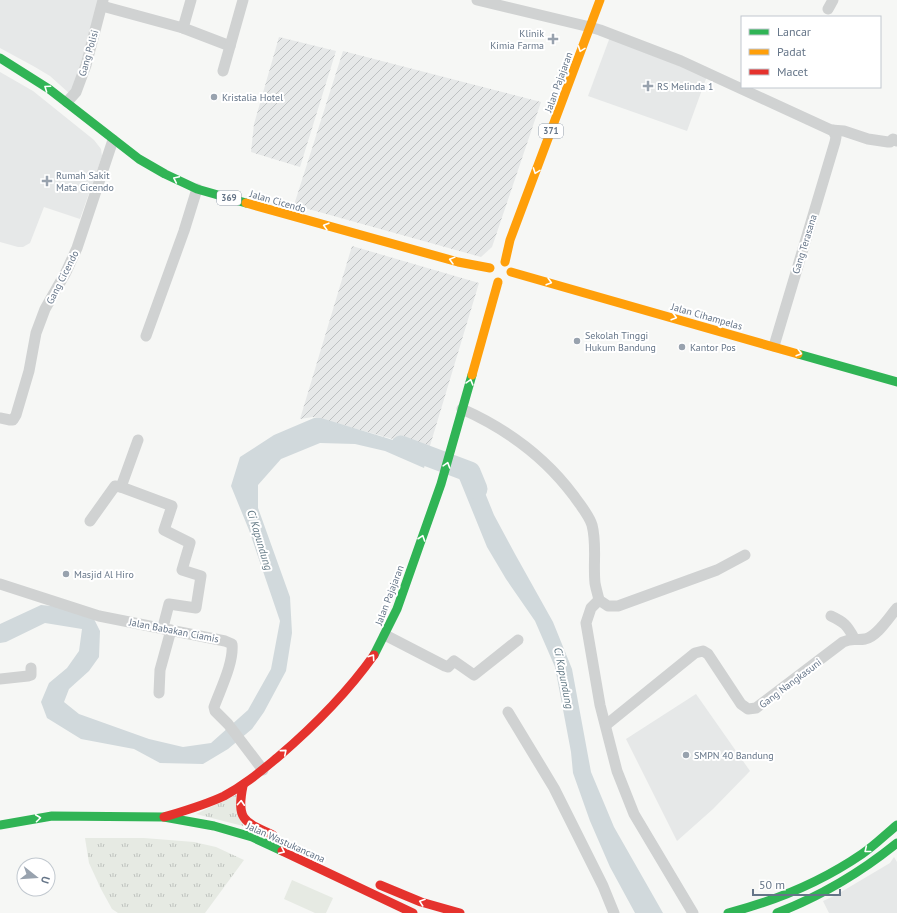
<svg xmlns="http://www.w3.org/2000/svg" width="897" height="913" viewBox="0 0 897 913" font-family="'PT Sans',sans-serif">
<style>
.built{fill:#e6e8e8}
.industrial{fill:url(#industrial-furrows)}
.park{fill:url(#park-tufts)}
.garden{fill:#e6eae3}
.water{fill:#d1d9dc}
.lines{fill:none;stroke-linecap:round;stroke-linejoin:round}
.river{stroke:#d1d9dc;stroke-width:21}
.street{stroke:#d0d2d2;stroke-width:11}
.fast{stroke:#30b455;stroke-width:9}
.slow{stroke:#ff9f0a;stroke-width:9}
.jam{stroke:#e5322d;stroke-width:9}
.oneway{stroke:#fff}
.poi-dot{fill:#98a2ae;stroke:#fff;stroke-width:1.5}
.labels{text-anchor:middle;stroke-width:4;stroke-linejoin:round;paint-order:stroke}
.shield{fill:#fff;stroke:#939eac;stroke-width:1}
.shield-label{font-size:9px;font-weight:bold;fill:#657588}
.poi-label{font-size:10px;fill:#657588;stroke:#fff;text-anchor:start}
.street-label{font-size:10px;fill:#657588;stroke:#fff}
.water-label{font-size:11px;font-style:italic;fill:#607783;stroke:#fff}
</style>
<defs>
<pattern id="industrial-furrows" width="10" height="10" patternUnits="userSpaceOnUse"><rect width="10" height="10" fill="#e6e8e8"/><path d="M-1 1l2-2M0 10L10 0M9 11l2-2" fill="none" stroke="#bec1c2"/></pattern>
<pattern id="park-tufts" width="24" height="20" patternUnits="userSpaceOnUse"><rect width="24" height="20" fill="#e6eae3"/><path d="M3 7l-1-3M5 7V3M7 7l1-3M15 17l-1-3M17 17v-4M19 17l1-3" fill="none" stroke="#bec2be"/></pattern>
</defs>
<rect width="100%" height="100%" fill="#f6f7f5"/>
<g class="built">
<path d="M 0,0 L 99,0 L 73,90 L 69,93 L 50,76 L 35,67 L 0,48 Z"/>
<path d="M 610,37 L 707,76 L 687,131 L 588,96 Z"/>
<path d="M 0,72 L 33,91 L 94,140 L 101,149 L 102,156 L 80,219 L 44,207 L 30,243 L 23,247 L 18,247 L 0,242 Z"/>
<path d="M 696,694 L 750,771 L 713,809 L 677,841 L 626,739 Z"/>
<path d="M 894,857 L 897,862 L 897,913 L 829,913 L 823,901 L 836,895 L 890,863 Z"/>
</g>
<g class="industrial">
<path d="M 279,37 L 336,51 L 300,167 L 251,152 L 254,124 Z"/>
<path d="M 343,51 L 541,102 L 492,247 L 481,257 L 294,205 Z"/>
<path d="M 352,246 L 479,283 L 429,449 L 313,417 L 300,419 Z"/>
</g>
<g class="park">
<path d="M 238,794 L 243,826 L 196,814 Z"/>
<path d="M 85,838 L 144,838 L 194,842 L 216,847 L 244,860 L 205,913 L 118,913 L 112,909 L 101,889 L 89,863 Z"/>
</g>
<path class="garden" d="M 292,880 L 333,898 L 326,913 L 315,913 L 284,899 Z"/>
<g class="water">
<path d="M 314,418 L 321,418 L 429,451 L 424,468 L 385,451 L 355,444 L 320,443 L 281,459 L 258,485 L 258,508 L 290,597 L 292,633 L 286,671 L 264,712 L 252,729 L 228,749 L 203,764 L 160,763 L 134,749 L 81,739 L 47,718 L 41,702 L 49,683 L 67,668 L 79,651 L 82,629 L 45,623 L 6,642 L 0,643 L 0,624 L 41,605 L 72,608 L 94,619 L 100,631 L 99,657 L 89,671 L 69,689 L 64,702 L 79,714 L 149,739 L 183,747 L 211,743 L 248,710 L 271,669 L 280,621 L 249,530 L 231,486 L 240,457 L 274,435 Z"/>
<path d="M 464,460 L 479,478 L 494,515 L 515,554 L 553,622 L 572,669 L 591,772 L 614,827 L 663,913 L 635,913 L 610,867 L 590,821 L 573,773 L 571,752 L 555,667 L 535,621 L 506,579 L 487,547 L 459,478 Z"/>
</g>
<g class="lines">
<path class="river" d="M 401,446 L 470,472 L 477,489"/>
<g class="street">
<path d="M 477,0 L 590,27 L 600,30 L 681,61 L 831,130 L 844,131 L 868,139 L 888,142 L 890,142 L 893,139 L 897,141"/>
<path d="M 102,6 L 183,28 L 230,46"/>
<path d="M 828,9 L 833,0"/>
<path d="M 183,28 L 191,0"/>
<path d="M 223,71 L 243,0"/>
<path d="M 67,102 L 76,92 L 86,65 L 103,0"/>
<path d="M 146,336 L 184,231 L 197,189"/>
<path d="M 774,346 L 835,142 L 836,137 L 833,130"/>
<path d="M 462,409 C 507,429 545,457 574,496 C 580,505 589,515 592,525 C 597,544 593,563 595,583 C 596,589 598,595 599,600 L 608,606 L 618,606 L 717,570 L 745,555"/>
<path d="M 0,418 L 10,420 L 13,420 L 16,415 L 29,371 L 36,333 L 45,309 L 66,272 L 77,248 L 113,140"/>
<path d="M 138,440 L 121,487 L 172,506 L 164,530 L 190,543 L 182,570 L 201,576 L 196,608 L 169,604 L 163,627"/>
<path d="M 90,521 L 115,486 L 121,487"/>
<path d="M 0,584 L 99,616 L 225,641 L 232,644 C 234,663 220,690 214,707 L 215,711 L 228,724 L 263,770"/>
<path d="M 599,600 L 591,608 L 586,623 L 600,705 L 617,771 L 634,814 L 693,913"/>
<path d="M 831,616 C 844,622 847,625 854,638"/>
<path d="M 385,635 L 445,666 L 448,667 L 454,661 L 474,675 L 518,640"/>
<path d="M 0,679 L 28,676 L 31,675 L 31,668"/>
<path d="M 159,693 L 160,670 L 171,630"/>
<path d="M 508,712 L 554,788 L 603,886 L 614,913"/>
<path d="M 606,725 L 695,653 L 703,651 L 708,654 L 741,704 L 748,709 L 756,708 L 843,642 C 854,637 855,641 865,639 C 877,637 889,617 897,608"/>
</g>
<g class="fast">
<path d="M 0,58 L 49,89 L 139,159 L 165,174 L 197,189 L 246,203"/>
<path d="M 798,354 L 897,382"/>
<path d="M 374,655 L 397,609 L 441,484 L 472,375"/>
<path d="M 0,825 L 52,816 L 164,817 L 214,826 L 252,837 L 282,851"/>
<path d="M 728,913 C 775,901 821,882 862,854 C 874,846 885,835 897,825"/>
<path d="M 777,913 C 821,896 860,873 897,843"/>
</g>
<g class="slow">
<path d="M 246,203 L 458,262 L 490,268"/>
<path d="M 505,262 L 510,240 L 600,0"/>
<path d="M 511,272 L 798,354"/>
<path d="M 472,375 L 498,282"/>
</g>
<g class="jam">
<path d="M 243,786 C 236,820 244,822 273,835"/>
<path d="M 164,817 C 184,811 205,805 224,796 C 245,785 261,771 278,757 C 313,727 347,693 374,655"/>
<path d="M 282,851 L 413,913"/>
<path d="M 380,885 L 421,902 L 460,913"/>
</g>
</g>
<defs><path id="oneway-chevron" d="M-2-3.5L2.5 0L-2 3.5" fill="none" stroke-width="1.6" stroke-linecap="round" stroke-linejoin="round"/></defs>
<g class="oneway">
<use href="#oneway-chevron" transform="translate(581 49) rotate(110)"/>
<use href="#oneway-chevron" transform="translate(47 88) rotate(-145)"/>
<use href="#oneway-chevron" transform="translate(536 171) rotate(110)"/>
<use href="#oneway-chevron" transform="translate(176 179) rotate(-155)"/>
<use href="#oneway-chevron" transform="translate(326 226) rotate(-164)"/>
<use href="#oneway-chevron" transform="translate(452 260) rotate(-165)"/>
<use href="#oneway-chevron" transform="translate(549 282) rotate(16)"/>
<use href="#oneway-chevron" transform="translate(674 317) rotate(16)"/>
<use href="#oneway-chevron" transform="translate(799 353) rotate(16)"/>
<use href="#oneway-chevron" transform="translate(470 382) rotate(-74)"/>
<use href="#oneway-chevron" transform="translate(447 465) rotate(-73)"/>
<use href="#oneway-chevron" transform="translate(422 538) rotate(-71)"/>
<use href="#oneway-chevron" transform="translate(372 657) rotate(-55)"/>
<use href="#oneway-chevron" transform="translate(284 752) rotate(-40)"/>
<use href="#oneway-chevron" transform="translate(241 803) rotate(-86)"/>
<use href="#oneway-chevron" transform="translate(38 818) rotate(-7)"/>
<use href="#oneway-chevron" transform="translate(867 850) rotate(141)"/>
<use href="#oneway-chevron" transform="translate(282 851) rotate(24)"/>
<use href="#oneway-chevron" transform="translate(422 902) rotate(-161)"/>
</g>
<g class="poi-dot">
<path d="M551 33h4v4h4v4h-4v4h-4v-4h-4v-4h4z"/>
<path d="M646 80h4v4h4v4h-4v4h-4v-4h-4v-4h4z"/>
<circle cx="214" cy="97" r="4"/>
<path d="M45 175h4v4h4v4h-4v4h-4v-4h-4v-4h4z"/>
<circle cx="577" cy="341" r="4"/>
<circle cx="682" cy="347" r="4"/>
<circle cx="66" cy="574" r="4"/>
<circle cx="686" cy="755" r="4"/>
</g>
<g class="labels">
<g class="shield">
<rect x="539" y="124" width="24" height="14" rx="3"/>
<rect x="217" y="191" width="24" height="14" rx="3"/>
</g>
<g class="shield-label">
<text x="551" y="134">371</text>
<text x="229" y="201">369</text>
</g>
<g class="poi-label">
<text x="544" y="37" text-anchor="end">Klinik<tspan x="544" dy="12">Kimia Farma</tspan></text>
<text x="657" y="90">RS Melinda 1</text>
<text x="222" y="101">Kristalia Hotel</text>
<text x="56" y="179">Rumah Sakit<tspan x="56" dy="12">Mata Cicendo</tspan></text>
<text x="585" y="339">Sekolah Tinggi<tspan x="585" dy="12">Hukum Bandung</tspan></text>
<text x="690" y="351">Kantor Pos</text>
<text x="74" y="578">Masjid Al Hiro</text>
<text x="694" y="759">SMPN 40 Bandung</text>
</g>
<g class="street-label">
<text transform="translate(88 53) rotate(-74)" y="4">Gang Polisi</text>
<text transform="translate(558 82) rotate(-70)" y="4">Jalan Pajajaran</text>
<text transform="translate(278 201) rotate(16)" y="4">Jalan Cicendo</text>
<text transform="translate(804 244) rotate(-73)" y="4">Gang Terasana</text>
<text transform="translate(62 277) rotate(-63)" y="4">Gang Cicendo</text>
<text transform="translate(707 316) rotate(16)" y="4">Jalan Cihampelas</text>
<text transform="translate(389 595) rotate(-69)" y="4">Jalan Pajajaran</text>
<text transform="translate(174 630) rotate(11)" y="4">Jalan Babakan Ciamis</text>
<text transform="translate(790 683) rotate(-37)" y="4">Gang Nangkasuni</text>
<text transform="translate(286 842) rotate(24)" y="4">Jalan Wastukancana</text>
</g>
<g class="water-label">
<text transform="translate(260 540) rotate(73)" y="4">Ci Kapundung</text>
<text transform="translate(564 678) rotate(79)" y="4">Ci Kapundung</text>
</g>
</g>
<rect x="741" y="16" width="140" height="72" fill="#ffffff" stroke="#c1c8cf"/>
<rect x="749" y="29" width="20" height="6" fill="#30b455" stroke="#c1c8cf"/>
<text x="777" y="36" font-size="12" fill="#657588">Lancar</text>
<rect x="749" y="49" width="20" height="6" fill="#ff9f0a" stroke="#c1c8cf"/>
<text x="777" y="56" font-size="12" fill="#657588">Padat</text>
<rect x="749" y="69" width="20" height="6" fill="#e5322d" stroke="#c1c8cf"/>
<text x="777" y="76" font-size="12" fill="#657588">Macet</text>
<g transform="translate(36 877) rotate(107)"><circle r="19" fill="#ffffff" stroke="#c1c8cf"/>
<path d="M0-3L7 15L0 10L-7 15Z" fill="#98a2ae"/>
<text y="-6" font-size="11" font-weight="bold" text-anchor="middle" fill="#657588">U</text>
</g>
<path d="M753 889v6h87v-6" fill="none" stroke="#657588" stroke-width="2"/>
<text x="759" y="889" font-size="12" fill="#657588" stroke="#ffffff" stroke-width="3" paint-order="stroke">50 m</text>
</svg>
